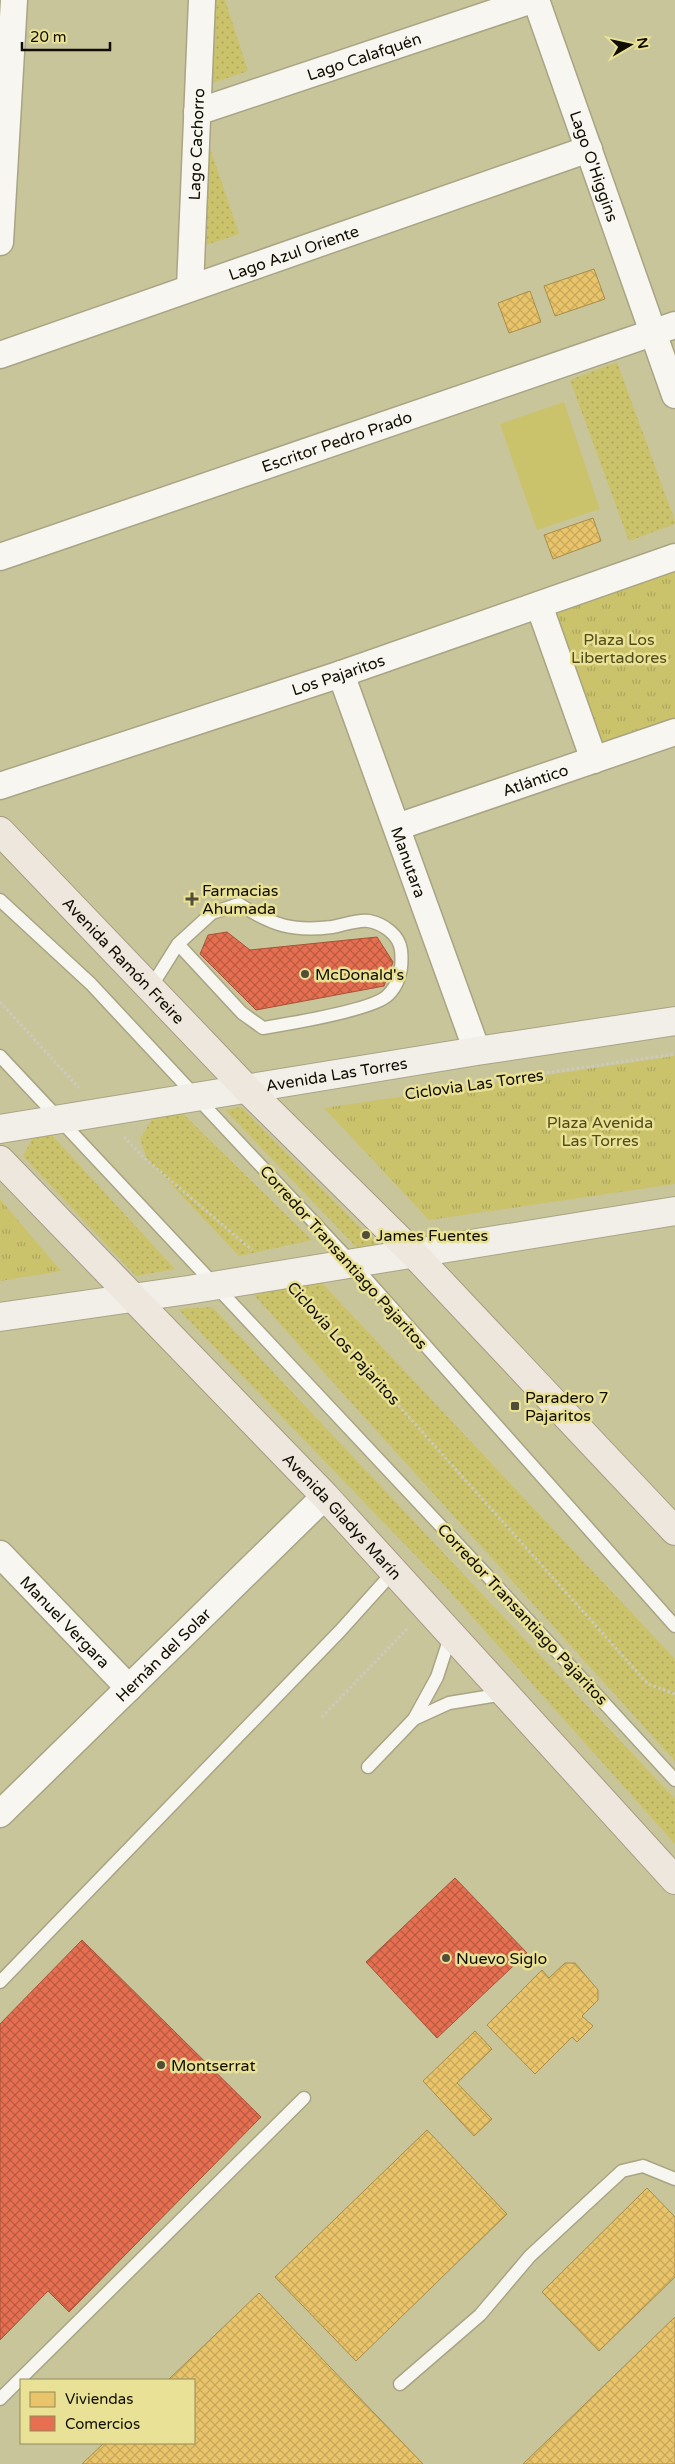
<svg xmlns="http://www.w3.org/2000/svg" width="675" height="2464" viewBox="0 0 675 2464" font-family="'Varela Round',sans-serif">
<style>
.grass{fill:url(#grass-dots)}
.park{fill:url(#park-tufts)}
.garden{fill:#cbc26c}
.homes{fill:url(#homes-cross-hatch);stroke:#a88d4a}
.shops{fill:url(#shops-cross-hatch);stroke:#a65239}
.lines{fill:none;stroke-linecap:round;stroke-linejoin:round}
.lane-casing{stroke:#a8a484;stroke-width:15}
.street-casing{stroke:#a8a484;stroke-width:29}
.secondary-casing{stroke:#a8a484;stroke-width:30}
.primary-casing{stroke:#a79a82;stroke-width:30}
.path{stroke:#cccabd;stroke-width:3;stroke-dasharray:2.5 2.5;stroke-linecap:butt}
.lane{stroke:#f7f6f0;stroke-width:12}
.street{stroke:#f7f6f0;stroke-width:26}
.secondary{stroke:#f2efe8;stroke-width:28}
.primary{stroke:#eee7dd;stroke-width:28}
.poi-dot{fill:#514d36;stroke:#e9e195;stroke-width:2}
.labels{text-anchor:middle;stroke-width:5;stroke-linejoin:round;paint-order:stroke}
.street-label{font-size:16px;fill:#100d00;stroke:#e9e195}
.park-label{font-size:16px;fill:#514c19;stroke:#e9e195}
.poi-label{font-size:16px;fill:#100d00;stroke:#e9e195;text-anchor:start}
</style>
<defs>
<pattern id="grass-dots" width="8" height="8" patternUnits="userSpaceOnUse" patternTransform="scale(1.25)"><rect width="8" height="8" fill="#cbc26c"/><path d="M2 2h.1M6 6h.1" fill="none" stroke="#ada65c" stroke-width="1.8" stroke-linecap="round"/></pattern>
<pattern id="park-tufts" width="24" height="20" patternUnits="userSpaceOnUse" patternTransform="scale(1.25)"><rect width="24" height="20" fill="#cbc26c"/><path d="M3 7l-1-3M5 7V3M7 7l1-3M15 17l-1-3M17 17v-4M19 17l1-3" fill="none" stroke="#ada65c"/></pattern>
<pattern id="homes-cross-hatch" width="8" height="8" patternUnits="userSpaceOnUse" patternTransform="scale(1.25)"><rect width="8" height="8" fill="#e9c46a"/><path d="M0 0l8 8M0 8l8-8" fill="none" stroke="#c7a75a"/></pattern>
<pattern id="shops-cross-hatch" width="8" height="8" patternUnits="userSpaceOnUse" patternTransform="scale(1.25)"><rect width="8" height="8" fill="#e76f51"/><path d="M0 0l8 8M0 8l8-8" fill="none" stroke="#ba5a41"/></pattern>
</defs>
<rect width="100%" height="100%" fill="#c9c59b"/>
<g class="grass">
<path d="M 216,0 L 225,0 L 248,71 L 209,84 Z"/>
<path d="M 208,142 L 239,234 L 200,247 Z"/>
<path d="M 617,362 L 675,521 L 675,524 L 629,541 L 570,380 Z"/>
<path d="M 241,1107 L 376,1244 L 363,1254 L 225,1110 Z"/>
<path d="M 177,1108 L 312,1240 L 239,1256 L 147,1159 L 140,1139 L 157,1111 Z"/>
<path d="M 49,1132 L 175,1269 L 136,1276 L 23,1156 L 34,1136 Z"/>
<path d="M 320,1281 L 675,1659 L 675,1761 L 254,1295 Z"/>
<path d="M 212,1307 L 675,1799 L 675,1844 L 445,1586 L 178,1309 Z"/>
</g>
<g class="park">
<path d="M 675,570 L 675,718 L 599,743 L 554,617 L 559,610 Z"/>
<path d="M 675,1056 L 675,1184 L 429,1220 L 324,1108 Z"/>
<path d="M 0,1199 L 61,1271 L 0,1281 Z"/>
</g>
<path class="garden" d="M 564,402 L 600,509 L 537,530 L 500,424 Z"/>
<g class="homes">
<path d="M 594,269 L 605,299 L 555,316 L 544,286 Z"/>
<path d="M 530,291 L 541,322 L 509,333 L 498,303 Z"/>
<path d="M 593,518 L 601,541 L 553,559 L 544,535 Z"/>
<path d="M 565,1963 L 575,1963 L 598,1990 L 598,2000 L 582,2016 L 593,2026 L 577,2042 L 572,2037 L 535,2074 L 487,2025 L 542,1970 L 549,1978 Z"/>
<path d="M 475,2031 L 492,2049 L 457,2083 L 492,2119 L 474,2136 L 423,2081 Z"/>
<path d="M 427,2130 L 507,2214 L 356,2361 L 275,2277 Z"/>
<path d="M 647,2188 L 675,2217 L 675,2277 L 599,2351 L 542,2292 Z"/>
<path d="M 259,2293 L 423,2464 L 82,2464 L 104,2443 L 194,2443 L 194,2380 L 168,2380 Z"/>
<path d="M 675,2317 L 675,2464 L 523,2464 Z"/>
</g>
<g class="shops">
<path d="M 227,932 L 250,950 L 377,937 L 393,962 L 384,986 L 256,1010 L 200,954 L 208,935 Z"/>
<path d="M 455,1878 L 527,1953 L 437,2038 L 366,1962 Z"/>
<path d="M 82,1940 L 261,2117 L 69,2312 L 48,2291 L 0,2340 L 0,2024 Z"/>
</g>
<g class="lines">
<g class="lane-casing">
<g id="lane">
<path d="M 0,900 L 91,984 L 215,1117 L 352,1263 L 675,1626"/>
<path d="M 151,987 L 178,944 L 212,913 L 239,904 C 272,925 292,932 332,927 C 343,925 359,919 369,921 C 384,924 399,935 401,950 C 403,968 400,983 388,995 C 374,1010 287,1024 263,1028 L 242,1013 L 178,944"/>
<path d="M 0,1056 L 482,1570 L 675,1780"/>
<path d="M 414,1719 L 449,1703 L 504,1694"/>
<path d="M 368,1767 L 414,1719 L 437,1677 L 451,1634"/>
<path d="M 0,1982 L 340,1631 L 395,1570"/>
<path d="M 400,2384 L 480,2315 L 530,2256 L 622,2171 L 643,2166 L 675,2179"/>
<path d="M 0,2399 L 304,2098"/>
</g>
</g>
<g class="street-casing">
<g id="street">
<path id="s1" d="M 536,0 L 675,395"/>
<path id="s2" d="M 197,112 L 532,0"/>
<path d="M 0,242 L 14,0"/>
<path id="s3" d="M 190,288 L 202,0"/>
<path id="s4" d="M 0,355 L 589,149"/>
<path id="s5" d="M 0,557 L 675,325"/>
<path d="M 539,605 L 594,760"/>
<path id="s6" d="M 341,674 L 477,1051"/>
<path id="s7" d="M 0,786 L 341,674 L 675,557"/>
<path id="s8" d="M 397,827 L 675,732"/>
<path id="s9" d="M 0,1554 L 129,1688"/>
<path id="s10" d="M 0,1814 L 325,1496"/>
</g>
</g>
<g class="secondary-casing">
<g id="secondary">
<path id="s11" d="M 0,1129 L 477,1051 L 675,1021"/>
<path d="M 0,1317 L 188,1290 L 675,1211"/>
</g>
</g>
<g class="primary-casing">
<g id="primary">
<path id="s12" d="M 0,831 L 247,1089 L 414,1254 L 675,1531"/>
<path id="s13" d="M 0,1160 L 325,1496 L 675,1880"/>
</g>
</g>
<g class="path">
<path d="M 0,1002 L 79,1088"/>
<path d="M 443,1088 L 675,1054"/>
<path d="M 124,1137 L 141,1155 L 252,1250"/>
<path d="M 305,1301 L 648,1684 L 675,1694"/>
<path d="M 322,1717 L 408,1628"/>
</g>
<use href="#lane" class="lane"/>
<use href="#street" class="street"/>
<use href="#secondary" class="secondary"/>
<use href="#primary" class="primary"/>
</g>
<g class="poi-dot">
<path d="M189.5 891.5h5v5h5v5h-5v5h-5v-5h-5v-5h5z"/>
<circle cx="305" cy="974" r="5"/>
<circle cx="366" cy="1235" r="5"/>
<rect x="510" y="1401" width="10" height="10" rx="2.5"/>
<circle cx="446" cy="1958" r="5"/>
<circle cx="161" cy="2065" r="5"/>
</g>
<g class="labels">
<g class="street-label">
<text dy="6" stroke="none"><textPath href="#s2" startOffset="176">Lago Calafquén</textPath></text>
<text dy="6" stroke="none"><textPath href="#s3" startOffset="144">Lago Cachorro</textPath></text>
<text dy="6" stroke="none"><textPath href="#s1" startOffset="176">Lago O'Higgins</textPath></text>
<text dy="6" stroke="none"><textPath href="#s4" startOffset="311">Lago Azul Oriente</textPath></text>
<text dy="6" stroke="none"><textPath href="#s5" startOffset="356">Escritor Pedro Prado</textPath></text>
<text dy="6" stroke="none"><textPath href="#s7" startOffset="356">Los Pajaritos</textPath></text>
<text dy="6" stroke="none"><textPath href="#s8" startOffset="146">Atlántico</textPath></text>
<text dy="6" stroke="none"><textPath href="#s6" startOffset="200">Manutara</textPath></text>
<text dy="6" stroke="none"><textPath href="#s12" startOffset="179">Avenida Ramón Freire</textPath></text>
<text dy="6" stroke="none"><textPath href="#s11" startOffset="341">Avenida Las Torres</textPath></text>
<text transform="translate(474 1084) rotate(-8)" y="6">Ciclovia Las Torres</text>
<text transform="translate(344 1257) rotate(48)" y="6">Corredor Transantiago Pajaritos</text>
<text transform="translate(344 1343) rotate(48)" y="6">Ciclovía Los Pajaritos</text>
<text dy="6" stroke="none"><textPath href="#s13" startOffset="494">Avenida Gladys Marín</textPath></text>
<text transform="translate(523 1614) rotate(47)" y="6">Corredor Transantiago Pajaritos</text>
<text dy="6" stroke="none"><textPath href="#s9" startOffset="94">Manuel Vergara</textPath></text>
<text dy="6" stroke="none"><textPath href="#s10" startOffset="228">Hernán del Solar</textPath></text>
</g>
<g class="park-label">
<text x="619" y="645">Plaza Los<tspan x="619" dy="18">Libertadores</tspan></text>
<text x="600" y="1128">Plaza Avenida<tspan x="600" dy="18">Las Torres</tspan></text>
</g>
<g class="poi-label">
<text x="202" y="896">Farmacias<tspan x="202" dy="18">Ahumada</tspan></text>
<text x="315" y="980">McDonald's</text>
<text x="376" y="1241">James Fuentes</text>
<text x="525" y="1403">Paradero 7<tspan x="525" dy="18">Pajaritos</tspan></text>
<text x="456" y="1964">Nuevo Siglo</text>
<text x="171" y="2071">Montserrat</text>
</g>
</g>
<rect x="20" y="2379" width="175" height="65" fill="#e9e195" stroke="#928c59"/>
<rect x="30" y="2392" width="25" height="15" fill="#e9c46a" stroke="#928c59"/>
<text x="65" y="2404" font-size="15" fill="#100d00">Viviendas</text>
<rect x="30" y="2416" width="25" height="15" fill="#e76f51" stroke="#928c59"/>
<text x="65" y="2429" font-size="15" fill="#100d00">Comercios</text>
<g transform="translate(630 45) rotate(81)" stroke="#e9e195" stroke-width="4" paint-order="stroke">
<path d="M0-4L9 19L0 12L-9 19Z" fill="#100d00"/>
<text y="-8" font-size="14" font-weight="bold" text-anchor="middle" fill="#100d00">N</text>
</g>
<path d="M22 42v8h88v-8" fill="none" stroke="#100d00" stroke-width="2.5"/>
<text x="30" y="42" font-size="15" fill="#100d00" stroke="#e9e195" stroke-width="4" paint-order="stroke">20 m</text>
</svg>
